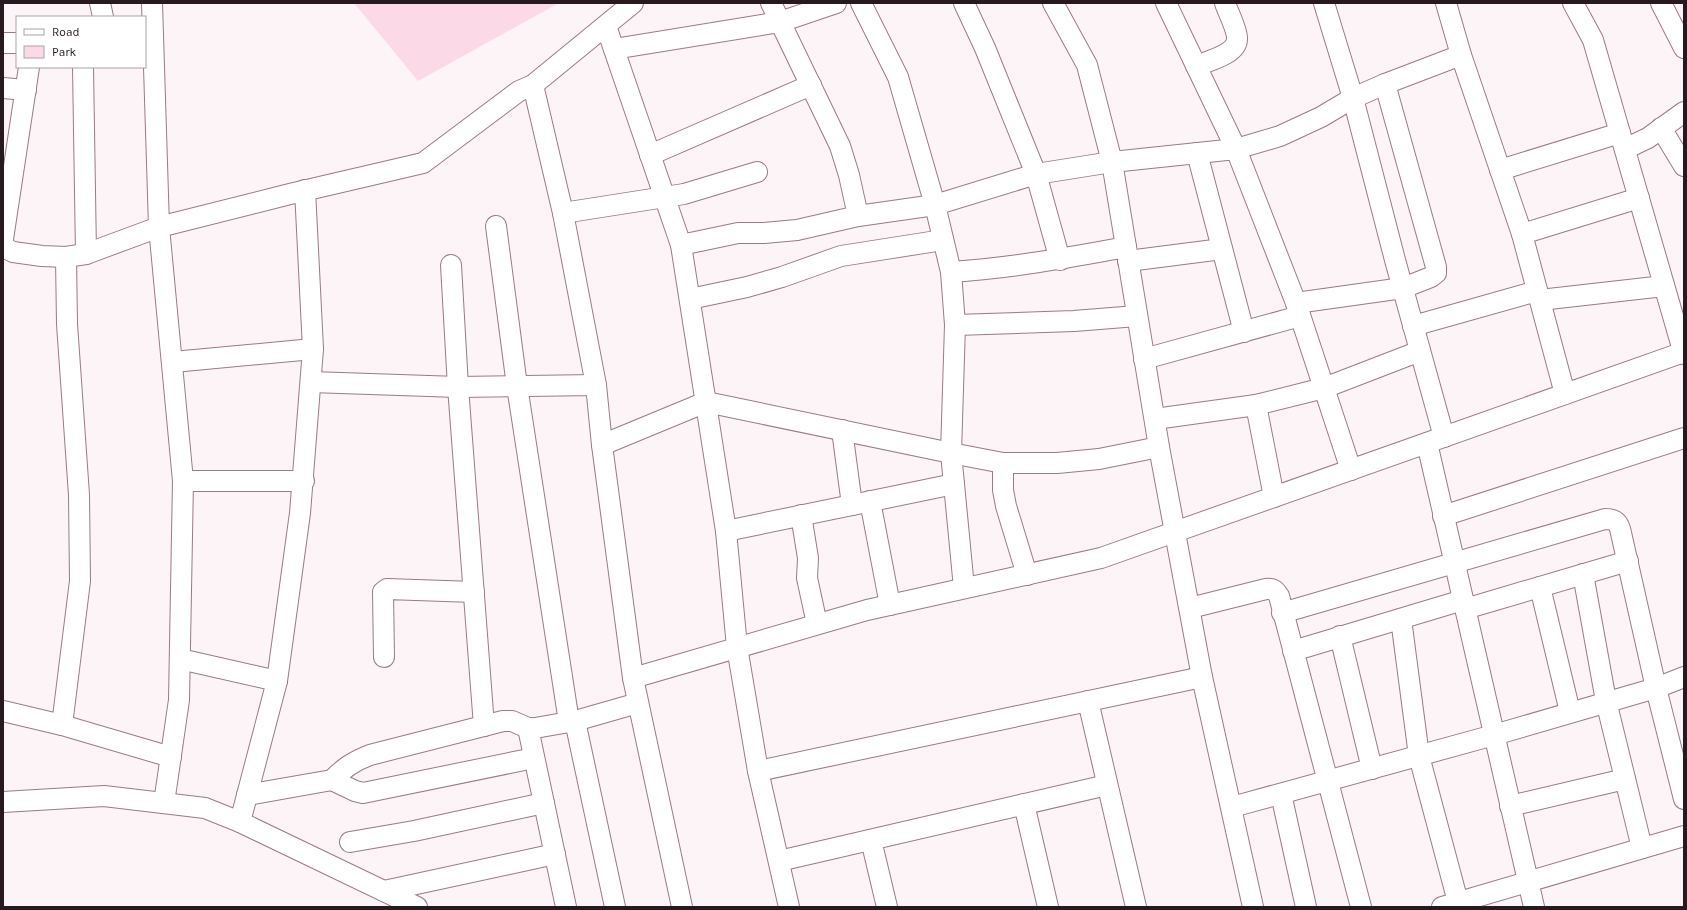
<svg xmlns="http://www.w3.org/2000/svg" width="1687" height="910" viewBox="0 0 1687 910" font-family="Karla,sans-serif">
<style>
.green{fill:#fcd9e7}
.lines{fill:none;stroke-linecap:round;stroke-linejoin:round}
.minor-casing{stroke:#9c7988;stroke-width:22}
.minor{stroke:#fff;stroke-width:20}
</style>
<rect width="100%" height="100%" fill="#fcf4f7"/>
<path class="green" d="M 354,3 L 559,3 L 418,81 Z"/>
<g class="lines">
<g class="minor-casing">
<g id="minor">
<path d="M 100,3 L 103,17"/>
<path d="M 771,3 L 840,146 L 849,175 L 858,216"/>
<path d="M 861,3 L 898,77 L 935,205 L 951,272 L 955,325 L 951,453 L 1003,463 L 1057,463 L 1099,459 L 1159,447"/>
<path d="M 964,3 L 985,48 L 1036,174 L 1060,260"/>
<path d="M 1053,3 L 1087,65 L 1112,162 L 1159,447 L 1202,677 L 1253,907"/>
<path d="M 1166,3 L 1236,149 L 1280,136 L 1321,117 L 1353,98 L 1385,84 L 1461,55"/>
<path d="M 1324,3 L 1353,98 L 1395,260 L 1444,437"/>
<path d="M 1446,3 L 1461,55 L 1522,234 L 1565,394"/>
<path d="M 1573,3 L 1593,40 L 1684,354"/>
<path d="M 1661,3 L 1684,48"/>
<path d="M 606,26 L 681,245 L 726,531 L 737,647 L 758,771 L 789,907"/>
<path d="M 3,43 L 17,43"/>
<path d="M 614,49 L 780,22 L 836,3"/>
<path d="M 1196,66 C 1208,61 1238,54 1237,38 C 1237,29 1228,12 1225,3"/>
<path d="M 83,67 L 86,254"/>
<path d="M 533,85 L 563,213 L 596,385"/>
<path d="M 3,88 L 26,90"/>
<path d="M 1661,128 L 1684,166"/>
<path d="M 1625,149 L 1648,138 L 1684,112"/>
<path d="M 1197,153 L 1244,332"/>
<path d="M 650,155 L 811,85"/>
<path d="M 1500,170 L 1620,133"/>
<path d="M 563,213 L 684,194 L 757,172"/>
<path d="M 496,226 L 517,386 L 569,722"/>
<path d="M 1522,234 L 1639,198"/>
<path d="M 3,239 L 29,67"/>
<path d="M 681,245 L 738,233 L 764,233 L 797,230 L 858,216 L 935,205 L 1036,174 L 1112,162 L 1236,149 L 1296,303 L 1351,470"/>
<path d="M 3,247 L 13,252 L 42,256 L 66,257 L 86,254 L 159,227 L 152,3"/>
<path d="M 1128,261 L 1222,249"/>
<path d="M 451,265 L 458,387 L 484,726"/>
<path d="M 951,272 C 1010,268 1067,258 1126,247"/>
<path d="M 690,299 L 747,287 L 782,277 L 841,256 L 943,240"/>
<path d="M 1540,300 L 1664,286"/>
<path d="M 1296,303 L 1403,288 L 1431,277 L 1436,273 L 1436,267 L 1385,84"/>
<path d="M 955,325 L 1074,321 L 1137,316"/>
<path d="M 1413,326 L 1537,291"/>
<path d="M 1144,359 L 1300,316"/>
<path d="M 173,362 L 313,349"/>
<path d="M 311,382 L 458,387 L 596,385 L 602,445 L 706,402 L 951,453 L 964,588"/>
<path d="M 1256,405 L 1274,497"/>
<path d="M 1155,419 L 1256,405 L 1324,388 L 1420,351"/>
<path d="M 842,430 L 852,505"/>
<path d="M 1427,443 L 1534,907"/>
<path d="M 602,445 L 633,678"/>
<path d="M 1003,463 L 1003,490 L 1006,506 L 1027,575"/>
<path d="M 183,481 L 304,481"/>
<path d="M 870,501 L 890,605"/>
<path d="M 801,515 L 808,558 L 807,578 L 817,624"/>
<path d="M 1443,516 L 1684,438"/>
<path d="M 726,531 L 954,484"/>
<path d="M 1583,574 L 1606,701 L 1642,848"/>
<path d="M 1540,587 L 1570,712"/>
<path d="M 1190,608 L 1266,589 C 1273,588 1275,590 1279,596 L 1361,907"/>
<path d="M 1465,609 L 1628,561"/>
<path d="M 1282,613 L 1605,519 C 1616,519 1619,523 1621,533 L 1656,688 L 1684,799"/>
<path d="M 1401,619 L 1419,756 L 1458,902"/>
<path d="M 1340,636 L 1372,769"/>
<path d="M 1293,651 L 1463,600"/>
<path d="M 384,657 L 383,592 L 387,589 L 474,592"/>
<path d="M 180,659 L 277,681"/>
<path d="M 1088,701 L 1136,907"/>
<path d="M 3,711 L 62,725 L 171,757"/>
<path d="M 575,721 L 615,907"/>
<path d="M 62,725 L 80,581 L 79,495 L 67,324 L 66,257"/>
<path d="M 528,728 L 566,907"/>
<path d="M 758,771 L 1202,677"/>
<path d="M 332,780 L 355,791 L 363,793 L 534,758"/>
<path d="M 1281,794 L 1306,907"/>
<path d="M 247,795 L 332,780 C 344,768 354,761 370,755 L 503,721 L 512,721 L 528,728 L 535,728 L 575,721 L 638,703"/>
<path d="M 3,802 L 104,796 L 205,808 L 240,822 L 417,907"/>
<path d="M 164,803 L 179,700 L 183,481 L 159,227 L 290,194 L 423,163 L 519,91 L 533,85 L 633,3"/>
<path d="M 1024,804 L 1048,907"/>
<path d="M 1510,806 L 1625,779"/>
<path d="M 1232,807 L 1494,735 L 1656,688 L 1684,677"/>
<path d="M 240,822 L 277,681 L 300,513 L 313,349 L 305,190"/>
<path d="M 871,840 L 887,907"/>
<path d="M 350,842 L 414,831 L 544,803"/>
<path d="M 779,861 L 1107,785"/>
<path d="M 384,891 L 555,854"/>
<path d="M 682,907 L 633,678 L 867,610 L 1101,558 L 1684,352"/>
<path d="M 1442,907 L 1684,836"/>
</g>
</g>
<use href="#minor" class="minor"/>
</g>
<rect width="1687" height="910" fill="none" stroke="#27191f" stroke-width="8"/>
<rect x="16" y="16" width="130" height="52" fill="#ffffff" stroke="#a9a3a5"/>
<rect x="24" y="29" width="20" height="6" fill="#ffffff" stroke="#a9a3a5"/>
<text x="52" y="36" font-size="12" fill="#27191f">Road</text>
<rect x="24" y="46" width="20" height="12" fill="#fcd9e7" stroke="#a9a3a5"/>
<text x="52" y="56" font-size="12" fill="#27191f">Park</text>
</svg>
